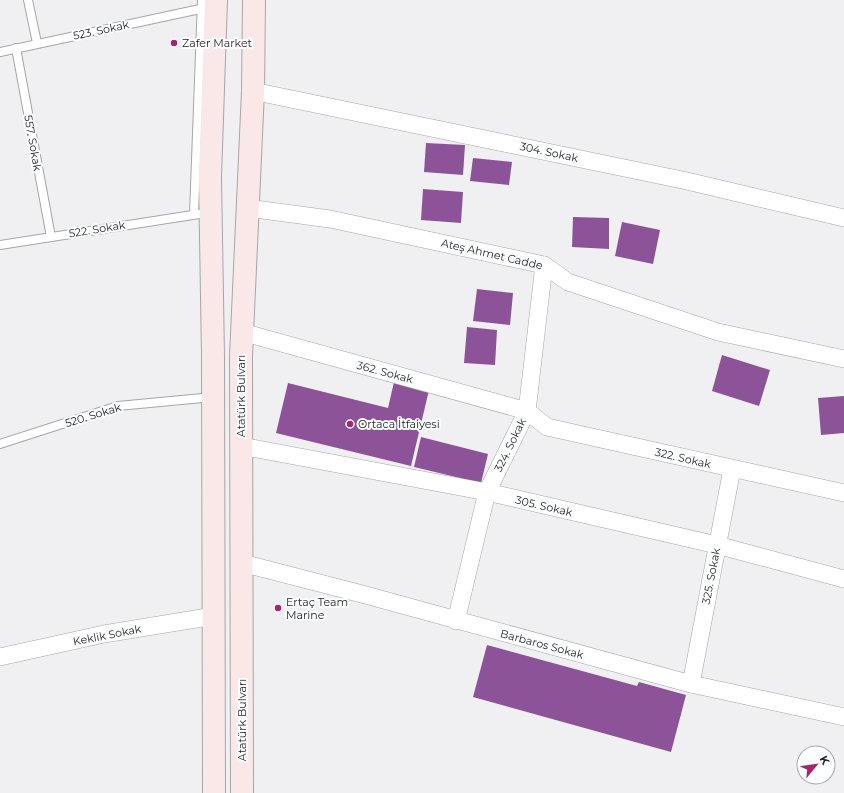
<svg xmlns="http://www.w3.org/2000/svg" width="844" height="793" viewBox="0 0 844 793" font-family="Montserrat,sans-serif">
<style>
.building{fill:#8c5398}
.lines{fill:none;stroke-linecap:round;stroke-linejoin:round}
.service-casing{stroke:#a5a6a7;stroke-width:10}
.minor-casing{stroke:#a5a6a7;stroke-width:18}
.secondary-casing{stroke:#a5a6a7;stroke-width:24}
.service{stroke:#fff;stroke-width:8}
.minor{stroke:#fff;stroke-width:17}
.secondary{stroke:#fae8e8;stroke-width:22}
.poi-dot{fill:#a9246e;stroke:#fdfeff;stroke-width:1.5}
.labels{text-anchor:middle;stroke-width:4;stroke-linejoin:round;paint-order:stroke}
.street-label{font-size:11px;fill:#272728;stroke:#fdfeff}
.poi-label{font-size:11px;fill:#272728;stroke:#fdfeff;text-anchor:start}
</style>
<rect width="100%" height="100%" fill="#f0f0f2"/>
<g class="building">
<path d="M 426,143 L 465,145 L 463,175 L 424,172 Z"/>
<path d="M 473,158 L 512,162 L 509,185 L 470,181 Z"/>
<path d="M 423,189 L 463,192 L 461,223 L 421,220 Z"/>
<path d="M 573,217 L 609,218 L 609,249 L 572,247 Z"/>
<path d="M 622,222 L 660,230 L 653,264 L 615,256 Z"/>
<path d="M 477,289 L 513,293 L 510,325 L 473,321 Z"/>
<path d="M 467,327 L 497,330 L 495,365 L 464,363 Z"/>
<path d="M 722,355 L 770,370 L 759,406 L 712,391 Z"/>
<path d="M 394,382 L 429,390 L 411,466 L 276,433 L 288,383 L 388,408 Z"/>
<path d="M 844,396 L 844,433 L 821,435 L 818,398 Z"/>
<path d="M 421,437 L 488,454 L 481,483 L 414,467 Z"/>
<path d="M 487,645 L 637,686 L 639,682 L 686,695 L 671,752 L 473,697 Z"/>
</g>
<g class="lines">
<g class="service-casing">
<g id="service">
<path d="M 28,0 L 37,43"/>
<path d="M 16,48 L 51,237"/>
<path d="M 0,52 L 214,6"/>
<path d="M 194,214 L 202,0"/>
<path d="M 0,245 L 199,214"/>
<path d="M 0,444 L 118,406 L 213,397"/>
</g>
</g>
<g class="minor-casing">
<g id="minor">
<path d="M 253,91 L 687,181 L 844,218"/>
<path d="M 248,208 L 330,219 L 544,265 L 568,282 L 718,332 L 844,359"/>
<path d="M 242,332 L 527,411 L 547,427 L 844,493"/>
<path d="M 241,446 L 487,492 L 717,545 L 844,579"/>
<path d="M 242,563 L 362,594 L 691,684 L 844,717"/>
<path d="M 456,621 L 487,492 L 527,411 L 544,265"/>
<path d="M 0,657 L 104,634 L 214,616"/>
<path d="M 691,684 L 732,469"/>
</g>
</g>
<g class="secondary-casing">
<g id="secondary">
<path d="M 214,793 L 213,356 L 210,177 L 216,0"/>
<path d="M 242,793 L 241,356 L 253,91 L 254,0"/>
</g>
</g>
<use href="#service" class="service"/>
<use href="#minor" class="minor"/>
<use href="#secondary" class="secondary"/>
</g>
<g class="poi-dot">
<circle cx="174" cy="43" r="4"/>
<circle cx="350" cy="424" r="4"/>
<circle cx="278" cy="608" r="4"/>
</g>
<g class="labels">
<g class="street-label">
<text transform="translate(101 30) rotate(-12)" y="4">523. Sokak</text>
<text transform="translate(33 143) rotate(80)" y="4">557. Sokak</text>
<text transform="translate(549 152) rotate(12)" y="4">304. Sokak</text>
<text transform="translate(97 229) rotate(-9)" y="4">522. Sokak</text>
<text transform="translate(492 254) rotate(13)" y="4">Ateş Ahmet Cadde</text>
<text transform="translate(385 372) rotate(15)" y="4">362. Sokak</text>
<text transform="translate(241 396) rotate(-90)" y="4">Atatürk Bulvarı</text>
<text transform="translate(93 415) rotate(-17)" y="4">520. Sokak</text>
<text transform="translate(510 445) rotate(-64)" y="4">324. Sokak</text>
<text transform="translate(683 458) rotate(13)" y="4">322. Sokak</text>
<text transform="translate(544 506) rotate(13)" y="4">305. Sokak</text>
<text transform="translate(711 576) rotate(-79)" y="4">325. Sokak</text>
<text transform="translate(107 635) rotate(-11)" y="4">Keklik Sokak</text>
<text transform="translate(542 644) rotate(15)" y="4">Barbaros Sokak</text>
<text transform="translate(242 720) rotate(-90)" y="4">Atatürk Bulvarı</text>
</g>
<g class="poi-label">
<text x="182" y="47">Zafer Market</text>
<text x="358" y="428">Ortaca İtfaiyesi</text>
<text x="286" y="606">Ertaç Team<tspan x="286" dy="13">Marine</tspan></text>
</g>
</g>
<g transform="translate(816 765) rotate(61)"><circle r="19" fill="#fdfeff" stroke="#a7a8a9"/>
<path d="M0-3L7 15L0 10L-7 15Z" fill="#a9246e"/>
<text y="-6" font-size="11" font-weight="bold" text-anchor="middle" fill="#272728">K</text>
</g>
</svg>
